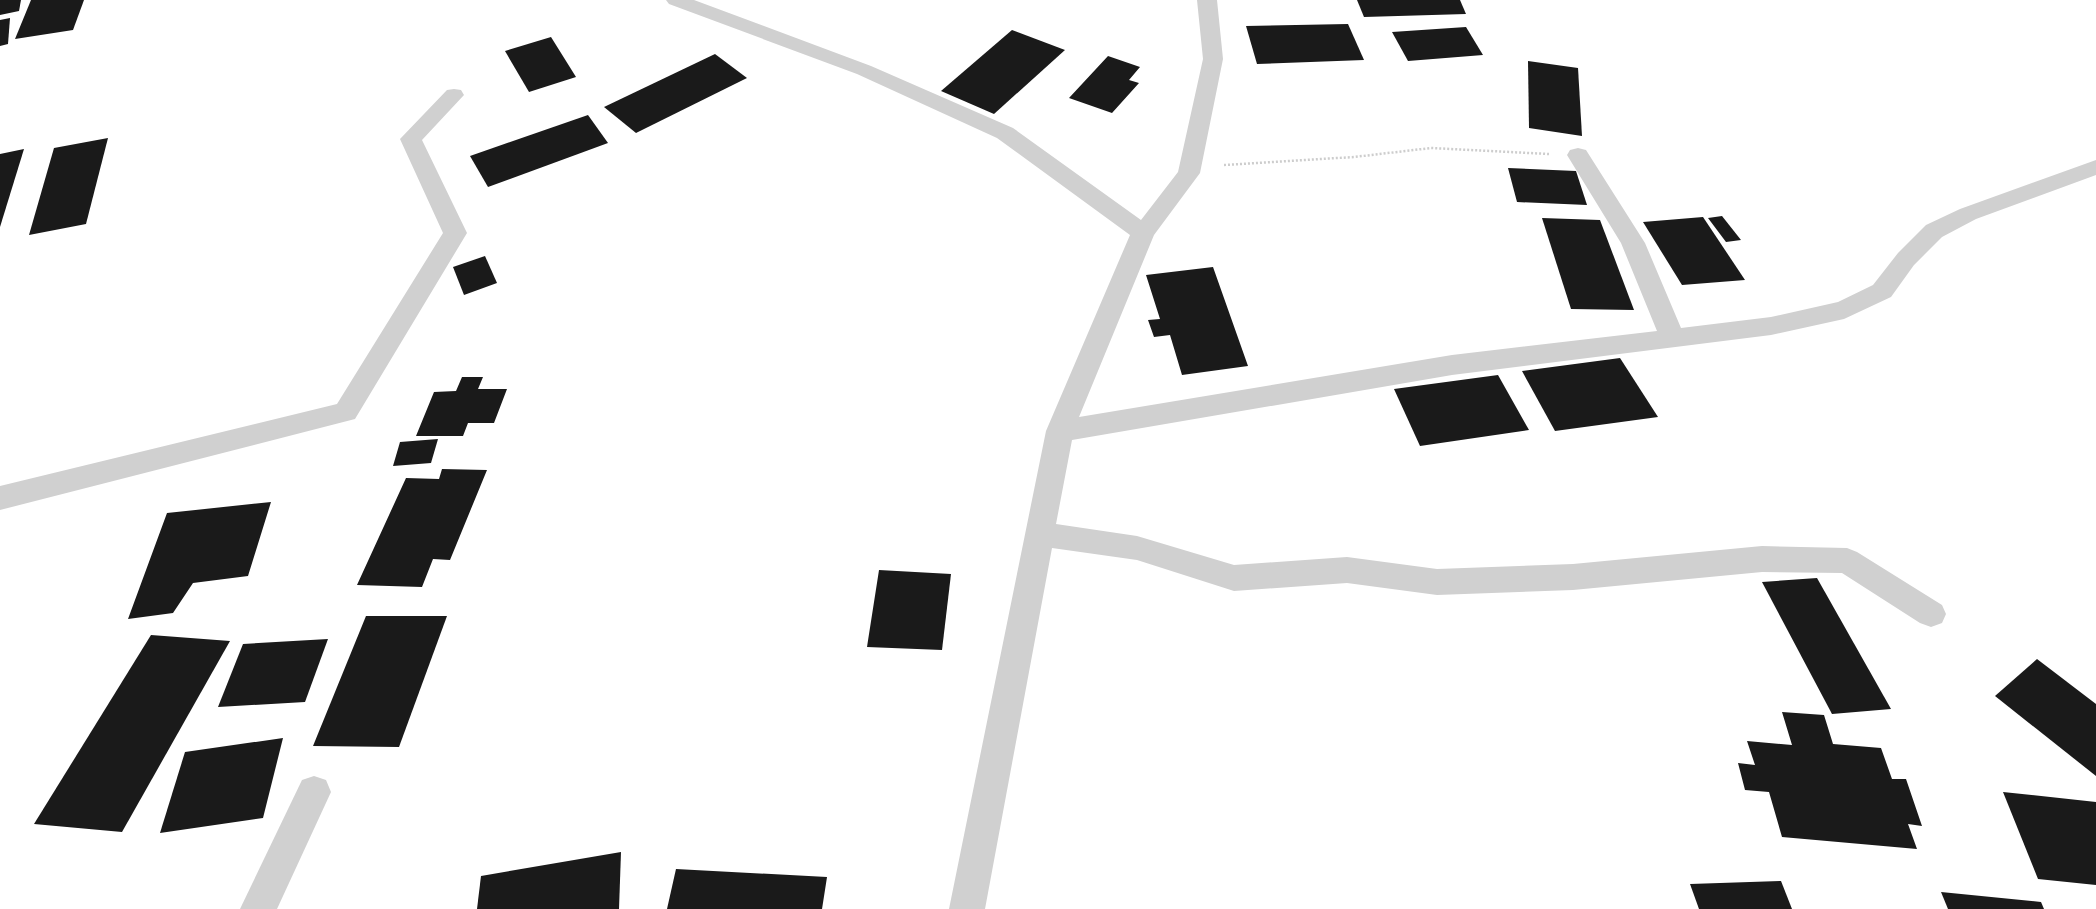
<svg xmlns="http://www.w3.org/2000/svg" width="2096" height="909" viewBox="0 0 2096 909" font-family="Commissioner,sans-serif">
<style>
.building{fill:#1a1a1a}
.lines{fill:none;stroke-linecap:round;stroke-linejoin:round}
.path{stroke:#cdcdcd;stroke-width:2.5;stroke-dasharray:2 2;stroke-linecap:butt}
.minor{fill:#d0d0d0;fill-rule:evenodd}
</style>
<rect width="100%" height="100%" fill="#fff"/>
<g class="building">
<path d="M 0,0 L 21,0 L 19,11 L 0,15 Z"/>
<path d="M 31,0 L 84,0 L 73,30 L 15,39 Z"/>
<path d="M 1357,0 L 1460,0 L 1466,14 L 1364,17 Z"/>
<path d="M 10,18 L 8,44 L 0,46 L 0,20 Z"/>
<path d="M 1348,24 L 1364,60 L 1257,64 L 1246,26 Z"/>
<path d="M 1466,27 L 1483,55 L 1408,61 L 1392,32 Z"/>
<path d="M 1012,30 L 1065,50 L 994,114 L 941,91 Z"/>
<path d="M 551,37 L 576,77 L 529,92 L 505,51 Z"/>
<path d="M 715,54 L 747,78 L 636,133 L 604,107 Z"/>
<path d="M 1108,56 L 1140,67 L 1129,80 L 1139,83 L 1112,113 L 1069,98 Z"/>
<path d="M 1528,61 L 1578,68 L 1582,136 L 1529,128 Z"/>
<path d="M 588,115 L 608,143 L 488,187 L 470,156 Z"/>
<path d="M 108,138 L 86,224 L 29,235 L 54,148 Z"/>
<path d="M 24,149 L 0,227 L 0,154 Z"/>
<path d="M 1508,168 L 1576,171 L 1587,205 L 1517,202 Z"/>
<path d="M 1722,216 L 1741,240 L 1726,242 L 1708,218 Z"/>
<path d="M 1703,217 L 1745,280 L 1682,285 L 1643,222 Z"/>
<path d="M 1542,218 L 1600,220 L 1634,310 L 1571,309 Z"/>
<path d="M 485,256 L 497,283 L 464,295 L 453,267 Z"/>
<path d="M 1213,267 L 1248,366 L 1182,375 L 1170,335 L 1154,337 L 1148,320 L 1160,319 L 1146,275 Z"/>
<path d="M 1620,358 L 1658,417 L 1555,431 L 1522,371 Z"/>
<path d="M 1498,375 L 1529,430 L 1420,446 L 1394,389 Z"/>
<path d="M 462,377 L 483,377 L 478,389 L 507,389 L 494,423 L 468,423 L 463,436 L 416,436 L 434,392 L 456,391 Z"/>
<path d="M 438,439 L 431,463 L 393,466 L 400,442 Z"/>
<path d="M 442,469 L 487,470 L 450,560 L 433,559 L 422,587 L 357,585 L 406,478 L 439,479 Z"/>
<path d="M 271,502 L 248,576 L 193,583 L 173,613 L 128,619 L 167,513 Z"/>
<path d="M 879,570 L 951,574 L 942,650 L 867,647 Z"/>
<path d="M 1817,578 L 1891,709 L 1832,714 L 1762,582 Z"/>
<path d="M 366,616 L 447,616 L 399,747 L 313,746 Z"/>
<path d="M 151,635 L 230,641 L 122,832 L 34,824 Z"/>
<path d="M 328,639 L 305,702 L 218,707 L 243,644 Z"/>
<path d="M 2037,659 L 2096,704 L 2096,776 L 1995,696 Z"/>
<path d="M 1782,712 L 1824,715 L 1833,744 L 1881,748 L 1892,779 L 1906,779 L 1922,826 L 1908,824 L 1917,849 L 1782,837 L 1769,792 L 1745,790 L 1738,763 L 1755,765 L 1747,741 L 1792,745 Z"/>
<path d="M 283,738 L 263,818 L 160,833 L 185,752 Z"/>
<path d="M 2003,792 L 2096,802 L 2096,885 L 2038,879 Z"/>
<path d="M 621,852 L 619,909 L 477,909 L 481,876 Z"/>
<path d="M 676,869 L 827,877 L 822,909 L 667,909 Z"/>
<path d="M 1781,881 L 1792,909 L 1699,909 L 1690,884 Z"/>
<path d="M 1941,892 L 2041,902 L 2044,909 L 1948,909 Z"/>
</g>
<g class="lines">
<path class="path" d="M 1224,165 L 1354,157 L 1431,148 L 1549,154"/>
<g class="minor">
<path d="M 666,0 L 694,0 L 871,66 L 1013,128 L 1141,220 L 1178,172 L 1203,59 L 1197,0 L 1217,0 L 1223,59 L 1200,173 L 1154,235 L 1079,417 L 1452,355 L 1657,331 L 1621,243 L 1567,155 L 1570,150 L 1578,148 L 1586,150 L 1645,243 L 1681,328 L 1771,317 L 1838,302 L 1873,285 L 1898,253 L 1926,225 L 1960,209 L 2096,160 L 2096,175 L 1976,219 L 1942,237 L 1914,265 L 1891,297 L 1844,319 L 1771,335 L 1452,375 L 1072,440 L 1056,524 L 1137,536 L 1234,565 L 1347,557 L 1437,569 L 1573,564 L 1762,546 L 1847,548 L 1857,552 L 1942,605 L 1946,614 L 1942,623 L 1931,627 L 1920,623 L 1842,573 L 1762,572 L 1573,590 L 1437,595 L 1347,583 L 1234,591 L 1137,560 L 1052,548 L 985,909 L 949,909 L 1046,431 L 1130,235 L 997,138 L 857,74 L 669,4 Z"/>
<path d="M 454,89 L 461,90 L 464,95 L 422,140 L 467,233 L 355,419 L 0,510 L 0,486 L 337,404 L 443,233 L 400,139 L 447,90 Z"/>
<path d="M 314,776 L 326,780 L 331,792 L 277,909 L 240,909 L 302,780 Z"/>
</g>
</g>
</svg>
